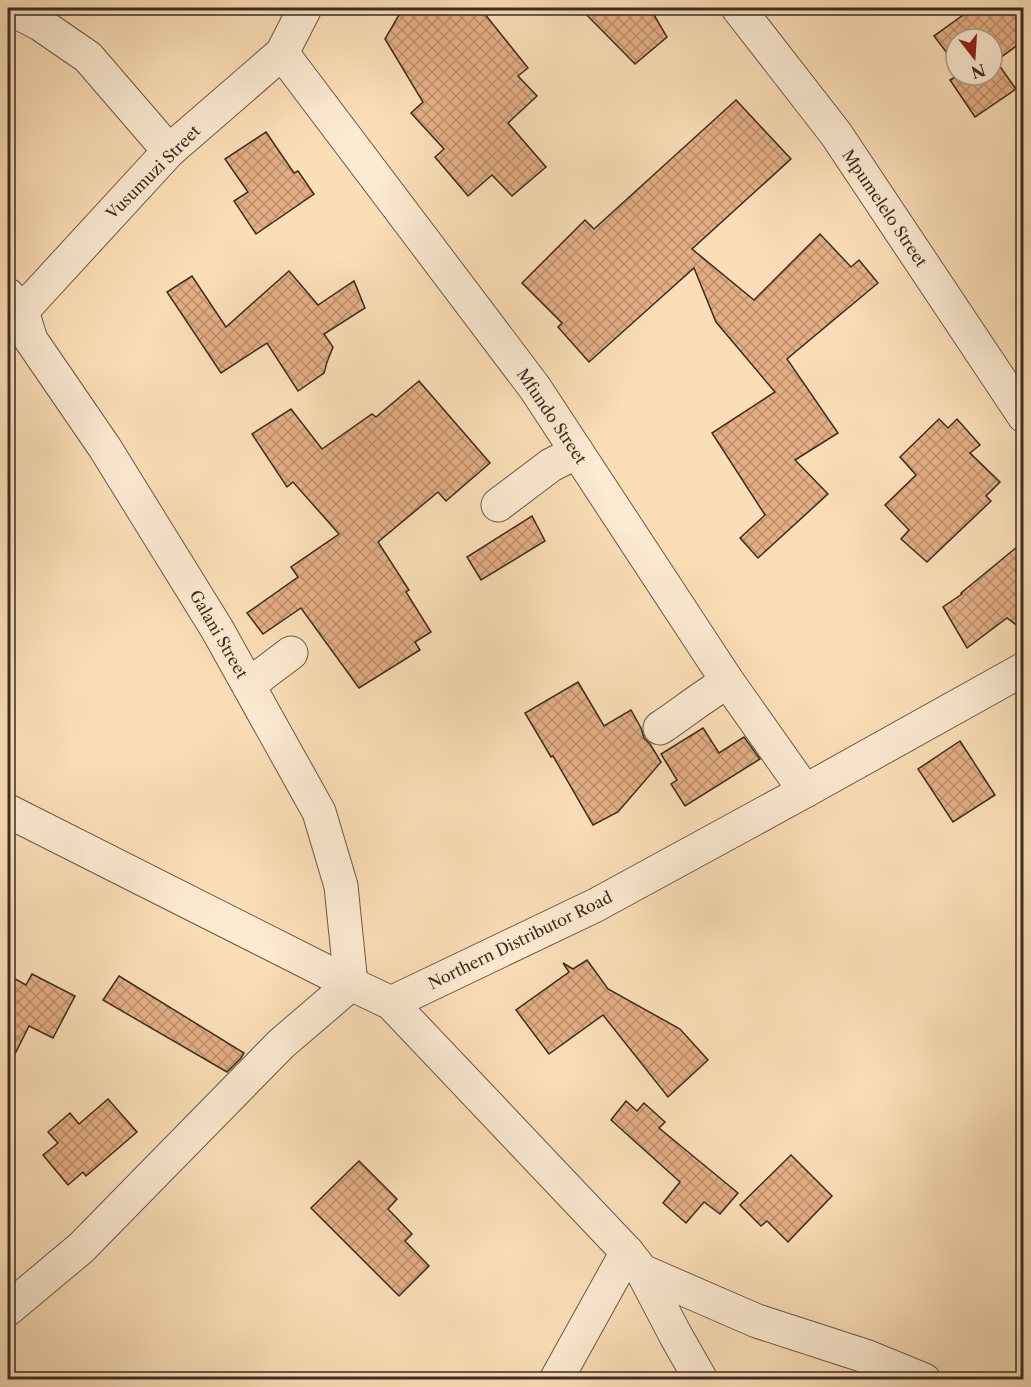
<svg xmlns="http://www.w3.org/2000/svg" width="1031" height="1387" viewBox="0 0 1031 1387" font-family="'Libre Caslon Text',serif">
<style>
.building{fill:url(#building-cross-hatch);stroke:#3b2d20;stroke-width:1.5}
.lines{fill:none;stroke-linecap:round;stroke-linejoin:round}
.minor-casing{stroke:#6b5946;stroke-width:35}
.minor{stroke:#fcead1;stroke-width:33}
.labels{text-anchor:middle;stroke-width:4.5;stroke-linejoin:round;paint-order:stroke}
.street-label{font-size:16px;fill:#3b2d20;stroke:#fcead1}
</style>
<defs>
<pattern id="building-cross-hatch" width="8" height="8" patternUnits="userSpaceOnUse" patternTransform="scale(1.5)"><rect width="8" height="8" fill="#e4ae84"/><path d="M0 0l8 8M0 8l8-8" fill="none" stroke="#ba8e6c"/></pattern>
</defs>
<rect width="100%" height="100%" fill="#fbdeb8"/>
<filter id="stains"><feTurbulence type="fractalNoise" baseFrequency=".00333" numOctaves="4"/><feColorMatrix values="0 0 0 0 .2 0 0 0 0 .09 0 0 0 0 .02 0 0 0 .5 -.17"/></filter>
<radialGradient id="worn" r=".72"><stop offset=".6" stop-color="#630" stop-opacity="0"/><stop offset="1" stop-color="#630" stop-opacity=".3"/></radialGradient>
<g class="building">
<path d="M 403,8 L 480,8 L 528,68 L 518,76 L 537,96 L 508,123 L 546,167 L 512,196 L 492,175 L 468,196 L 435,157 L 444,149 L 411,113 L 423,102 L 385,39 Z"/>
<path d="M 580,8 L 650,8 L 667,37 L 635,64 Z"/>
<path d="M 973,8 L 1023,8 L 1023,41 L 996,61 L 1016,89 L 975,117 L 950,80 L 958,75 L 992,75 L 992,39 L 956,39 L 956,65 L 934,36 Z"/>
<path d="M 736,100 L 791,159 L 692,249 L 754,300 L 820,234 L 851,267 L 859,260 L 878,283 L 787,359 L 838,433 L 795,460 L 828,494 L 758,558 L 740,538 L 765,515 L 712,433 L 775,392 L 716,322 L 694,268 L 589,362 L 558,327 L 562,323 L 522,283 L 585,220 L 594,229 Z"/>
<path d="M 266,132 L 294,173 L 298,171 L 314,194 L 256,234 L 234,201 L 248,192 L 225,159 Z"/>
<path d="M 289,271 L 318,305 L 354,281 L 365,308 L 324,334 L 333,347 L 327,362 L 324,373 L 298,391 L 267,343 L 221,373 L 167,292 L 192,276 L 226,327 Z"/>
<path d="M 419,381 L 490,463 L 446,501 L 438,492 L 378,542 L 409,590 L 406,592 L 431,632 L 415,642 L 420,650 L 359,688 L 301,608 L 263,634 L 247,613 L 298,577 L 291,567 L 339,534 L 293,482 L 287,487 L 252,434 L 291,409 L 322,449 L 372,414 L 376,417 Z"/>
<path d="M 939,419 L 948,428 L 957,419 L 980,445 L 970,453 L 1000,482 L 986,496 L 991,501 L 927,562 L 901,539 L 909,530 L 885,505 L 916,475 L 900,457 Z"/>
<path d="M 532,516 L 545,541 L 481,580 L 467,557 Z"/>
<path d="M 1023,542 L 1023,630 L 1007,618 L 967,648 L 943,607 L 962,594 L 961,593 Z"/>
<path d="M 578,682 L 604,726 L 631,710 L 641,728 L 644,738 L 650,744 L 661,762 L 618,812 L 593,825 L 553,756 L 551,757 L 525,713 Z"/>
<path d="M 703,728 L 719,753 L 744,737 L 760,759 L 685,806 L 671,784 L 677,780 L 661,754 Z"/>
<path d="M 960,741 L 995,795 L 953,822 L 918,769 Z"/>
<path d="M 587,960 L 608,989 L 680,1029 L 708,1060 L 668,1097 L 603,1015 L 549,1054 L 516,1010 L 569,972 L 563,963 L 573,969 Z"/>
<path d="M 32,974 L 75,996 L 53,1038 L 29,1026 L 8,1068 L 8,975 L 26,985 Z"/>
<path d="M 119,976 L 244,1053 L 241,1058 L 227,1072 L 103,1000 Z"/>
<path d="M 108,1099 L 137,1132 L 86,1176 L 83,1172 L 68,1185 L 43,1155 L 58,1143 L 48,1132 L 70,1113 L 79,1124 Z"/>
<path d="M 626,1101 L 637,1111 L 644,1103 L 665,1122 L 659,1128 L 738,1193 L 720,1214 L 704,1202 L 686,1223 L 663,1203 L 680,1182 L 611,1120 Z"/>
<path d="M 791,1155 L 832,1196 L 788,1242 L 767,1221 L 761,1226 L 740,1205 Z"/>
<path d="M 359,1161 L 397,1199 L 388,1209 L 412,1234 L 405,1241 L 429,1266 L 399,1296 L 311,1208 Z"/>
</g>
<g class="lines">
<g class="minor-casing">
<g id="minor">
<path d="M 9,8 L 40,24 L 88,57 L 169,151"/>
<path d="M 738,8 L 836,134 L 1024,416"/>
<path d="M 282,53 L 535,388 L 728,682 L 805,791"/>
<path d="M 8,295 L 22,311 L 31,340 L 105,448 L 217,629 L 319,812 L 341,886 L 351,984 L 281,1044 L 81,1248 L 8,1309"/>
<path d="M 22,311 L 169,151 L 282,53 L 305,8"/>
<path d="M 498,505 L 551,465 L 577,452"/>
<path d="M 250,686 L 263,674 L 291,653"/>
<path d="M 660,728 C 683,713 704,695 728,682"/>
<path d="M 8,811 L 351,984 L 391,1003 L 596,905 L 805,791 L 1024,669"/>
<path d="M 391,1003 L 627,1252 L 642,1271 L 757,1321 L 868,1357 L 924,1380"/>
<path d="M 642,1271 L 676,1336 L 701,1380"/>
<path d="M 556,1380 L 627,1252"/>
</g>
</g>
<use href="#minor" class="minor"/>
</g>
<g class="labels">
<g class="street-label">
<text transform="translate(153 172) rotate(-45)" y="6">Vusumuzi Street</text>
<text transform="translate(885 208) rotate(56)" y="6">Mpumelelo Street</text>
<text transform="translate(552 416) rotate(56)" y="6">Mfundo Street</text>
<text transform="translate(219 634) rotate(60)" y="6">Galani Street</text>
<text transform="translate(520 940) rotate(-26)" y="6">Northern Distributor Road</text>
</g>
</g>
<rect width="1031" height="1387" fill="none" stroke="#fbdeb8" stroke-width="30"/>
<rect x="9" y="9" width="1013" height="1369" fill="none" stroke="#3b2d20" stroke-width="3"/>
<rect x="15" y="15" width="1001" height="1357" fill="none" stroke="#3b2d20" stroke-width="1.5"/>
<g transform="translate(974 57) rotate(163)"><circle r="28" fill="#fcead1" stroke="#af9e8a" stroke-width="1.5"/>
<path d="M0-4.5L10 22L0 15L-10 22Z" fill="#8f2418"/>
<text y="-9" font-size="16" font-weight="bold" text-anchor="middle" fill="#3b2d20">N</text>
</g>
<rect width="100%" height="100%" filter="url(#stains)"/>
<rect width="100%" height="100%" fill="url(#worn)"/>
</svg>
